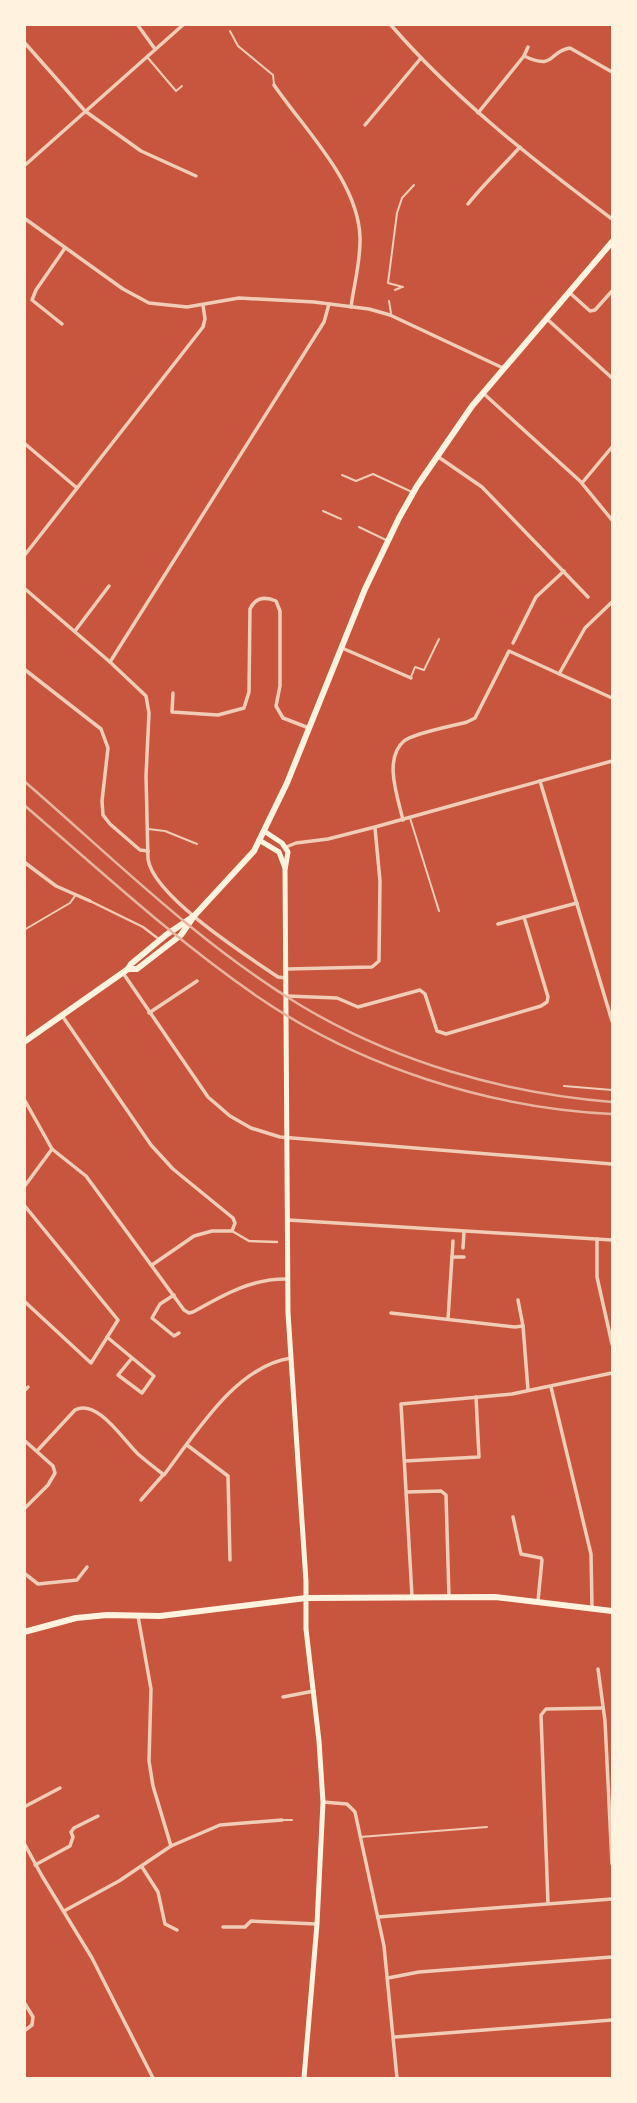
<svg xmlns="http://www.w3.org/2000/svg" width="637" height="2103" font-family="Signika,sans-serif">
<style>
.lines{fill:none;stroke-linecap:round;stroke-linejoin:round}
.service{stroke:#f1ccb7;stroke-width:2}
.pedestrian{stroke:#f1ccb7;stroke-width:2.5}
.minor{stroke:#f1ccb7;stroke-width:3.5}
.secondary{stroke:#fff3e0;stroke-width:5}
.primary{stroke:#fff3e0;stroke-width:6}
.trunk{stroke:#fff3e0;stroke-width:6}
.rail{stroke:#e9b49f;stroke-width:2.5}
</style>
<rect width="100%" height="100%" fill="#c8553d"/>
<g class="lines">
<g class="service">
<polyline points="230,31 238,46 273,75 274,84"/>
<polyline points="148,58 176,91 182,86"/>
<polyline points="403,287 388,283 397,213 402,198 414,185"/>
<polyline points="395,290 402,287"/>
<polyline points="389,301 391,313"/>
<polyline points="342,475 356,481 373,474 412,492"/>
<polyline points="323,511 341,519"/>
<polyline points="359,527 386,540"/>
<polyline points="411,677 415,667 424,670 439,639"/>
<polyline points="410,818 439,911"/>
<polyline points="148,829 165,831 197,844"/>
<polyline points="24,930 70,903 75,896"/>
<polyline points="564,1086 612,1090"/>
<polyline points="283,1820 292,1820"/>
<polyline points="360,1837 487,1827"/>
</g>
<g class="pedestrian">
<polyline points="90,901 143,927 160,940"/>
<polyline points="232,1231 249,1241 277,1242"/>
</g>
<g class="minor">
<polyline points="137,24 155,49"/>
<path d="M390 24C455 99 533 160 612 219"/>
<polyline points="24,42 85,111 141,151 196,176"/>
<path d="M524 56C556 71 548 51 570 48L612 72"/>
<path d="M274 85C304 129 358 181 360 237 361 260 354 284 351 307"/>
<polyline points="478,113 524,56 528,47"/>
<polyline points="365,125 421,58"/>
<polyline points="24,166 184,24"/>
<path d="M468 204C484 184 502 167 520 147"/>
<polyline points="24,218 123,289 149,303 187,307 239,298 314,302 369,309 390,315 503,368"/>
<polyline points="570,293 590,311 595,310 612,291"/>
<polyline points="547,319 612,378"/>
<polyline points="62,324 32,300 36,290 65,248"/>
<polyline points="483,393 580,481 612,520"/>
<polyline points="24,443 77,488"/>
<polyline points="437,456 482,487 588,597"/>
<polyline points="582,483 612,447"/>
<polyline points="24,556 203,327 205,319 203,305"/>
<path d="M24 588 110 662 146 696 149 713 146 776 148 859C153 896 247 956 278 977L285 978"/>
<polyline points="75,631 109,586"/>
<polyline points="513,643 536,597 564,571"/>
<polyline points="342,648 411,678"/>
<polyline points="110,662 324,322 329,304"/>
<polyline points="24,669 101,729 108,748 102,801 103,815 110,824 140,850 148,851"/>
<polyline points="559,674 585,628 612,602"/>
<path d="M173 693 172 712 218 715 244 708 249 692 250 609C255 598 264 596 276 601L280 611V686L276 706 283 718 309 728"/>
<polyline points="540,781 612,1021"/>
<path d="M403 820C398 798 383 759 404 741 414 733 453 726 467 722L475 718 509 651 612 698"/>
<polyline points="286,847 296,843 328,839 375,827 612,761"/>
<polyline points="24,862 56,886 90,901"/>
<polyline points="498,924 577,903"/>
<polyline points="287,969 372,967 379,961 380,881 375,828"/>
<polyline points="123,973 208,1097 230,1116 251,1128 280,1137 612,1164"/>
<polyline points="287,996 337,998 358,1007 420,990 425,994 437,1031 446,1034 541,1006 547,1002 548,997 524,917"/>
<polyline points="149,1013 197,981"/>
<polyline points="63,1017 151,1145 173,1169 233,1218 235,1223 232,1231 212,1231 194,1236 152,1265"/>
<path d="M24 1099 52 1149 86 1176 184 1310 189 1313 193 1312C223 1295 252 1278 288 1279"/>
<polyline points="24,1187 52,1149"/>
<polyline points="24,1205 118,1320 91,1363 24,1301"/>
<polyline points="288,1220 612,1240"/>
<polyline points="597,1239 597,1277 612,1344"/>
<polyline points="463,1248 464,1232"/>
<polyline points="452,1257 464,1257"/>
<polyline points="174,1295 160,1304 152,1318 174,1336 179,1333"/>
<polyline points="391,1313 515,1327 523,1326 518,1300"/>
<polyline points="448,1319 453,1241"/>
<polyline points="523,1326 528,1390"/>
<polyline points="107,1337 154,1376 142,1393 118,1375 132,1358"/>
<polyline points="551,1387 591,1554 592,1607"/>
<polyline points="24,1391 28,1387"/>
<polyline points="24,1440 53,1466 55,1473 48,1485 24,1509"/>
<polyline points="187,1445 228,1476 230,1560"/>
<path d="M37 1451 75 1410C97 1398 124 1441 138 1454 146 1461 155 1468 164 1475 196 1433 236 1366 291 1358"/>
<polyline points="405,1461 479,1457 476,1397"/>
<polyline points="407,1492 441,1491 446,1495 449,1597"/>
<polyline points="141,1500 163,1475"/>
<polyline points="513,1517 521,1554 541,1558 542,1560 538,1601"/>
<polyline points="24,1573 38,1584 77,1580 87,1567"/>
<polyline points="412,1596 401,1404 512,1394 612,1373"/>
<polyline points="138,1616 151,1689 149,1761 153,1786 171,1846"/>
<polyline points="598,1669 605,1721 612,1864"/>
<polyline points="283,1697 314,1691"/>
<polyline points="323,1802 347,1804 355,1812 384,1946 397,2078"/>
<polyline points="24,1807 60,1788"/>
<polyline points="24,1843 42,1876 92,1958 153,2078"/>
<polyline points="35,1865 70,1846 73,1837 71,1832 74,1828 98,1816"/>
<polyline points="142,1867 158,1892 165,1924 177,1930"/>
<polyline points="548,1903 541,1715 546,1709 603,1708"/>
<polyline points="64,1911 119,1881 171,1846 220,1825 282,1820"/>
<polyline points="378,1917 612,1899"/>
<polyline points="223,1927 245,1927 251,1921 317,1924"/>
<polyline points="388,1978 419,1972 612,1957"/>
<polyline points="24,2002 33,2017 32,2025 24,2031"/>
<polyline points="395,2037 612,2020"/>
</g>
<g class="secondary">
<polyline points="264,831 282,843 288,852 285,870 288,1313 306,1581 306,1629 319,1741 323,1802 317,1924 304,2078"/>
<polyline points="259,840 279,852 285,868"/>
</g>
<polyline class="primary" points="24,1632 76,1618 107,1615 160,1616 306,1598 495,1597 612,1611"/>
<g class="trunk">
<polyline points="128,969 137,969 181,935 194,916 254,851 287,783 365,589 399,518 417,486 472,406 612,242"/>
<polyline points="24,1042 128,969 131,964 166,935 194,916"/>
</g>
<g class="rail">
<path d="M24 781C113 858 199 944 300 1005 395 1062 503 1093 612 1102"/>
<path d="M24 805C101 871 175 940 258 997 360 1067 489 1108 612 1114"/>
</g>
</g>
<rect width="637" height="2103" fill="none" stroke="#fff3e0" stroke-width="52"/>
</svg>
